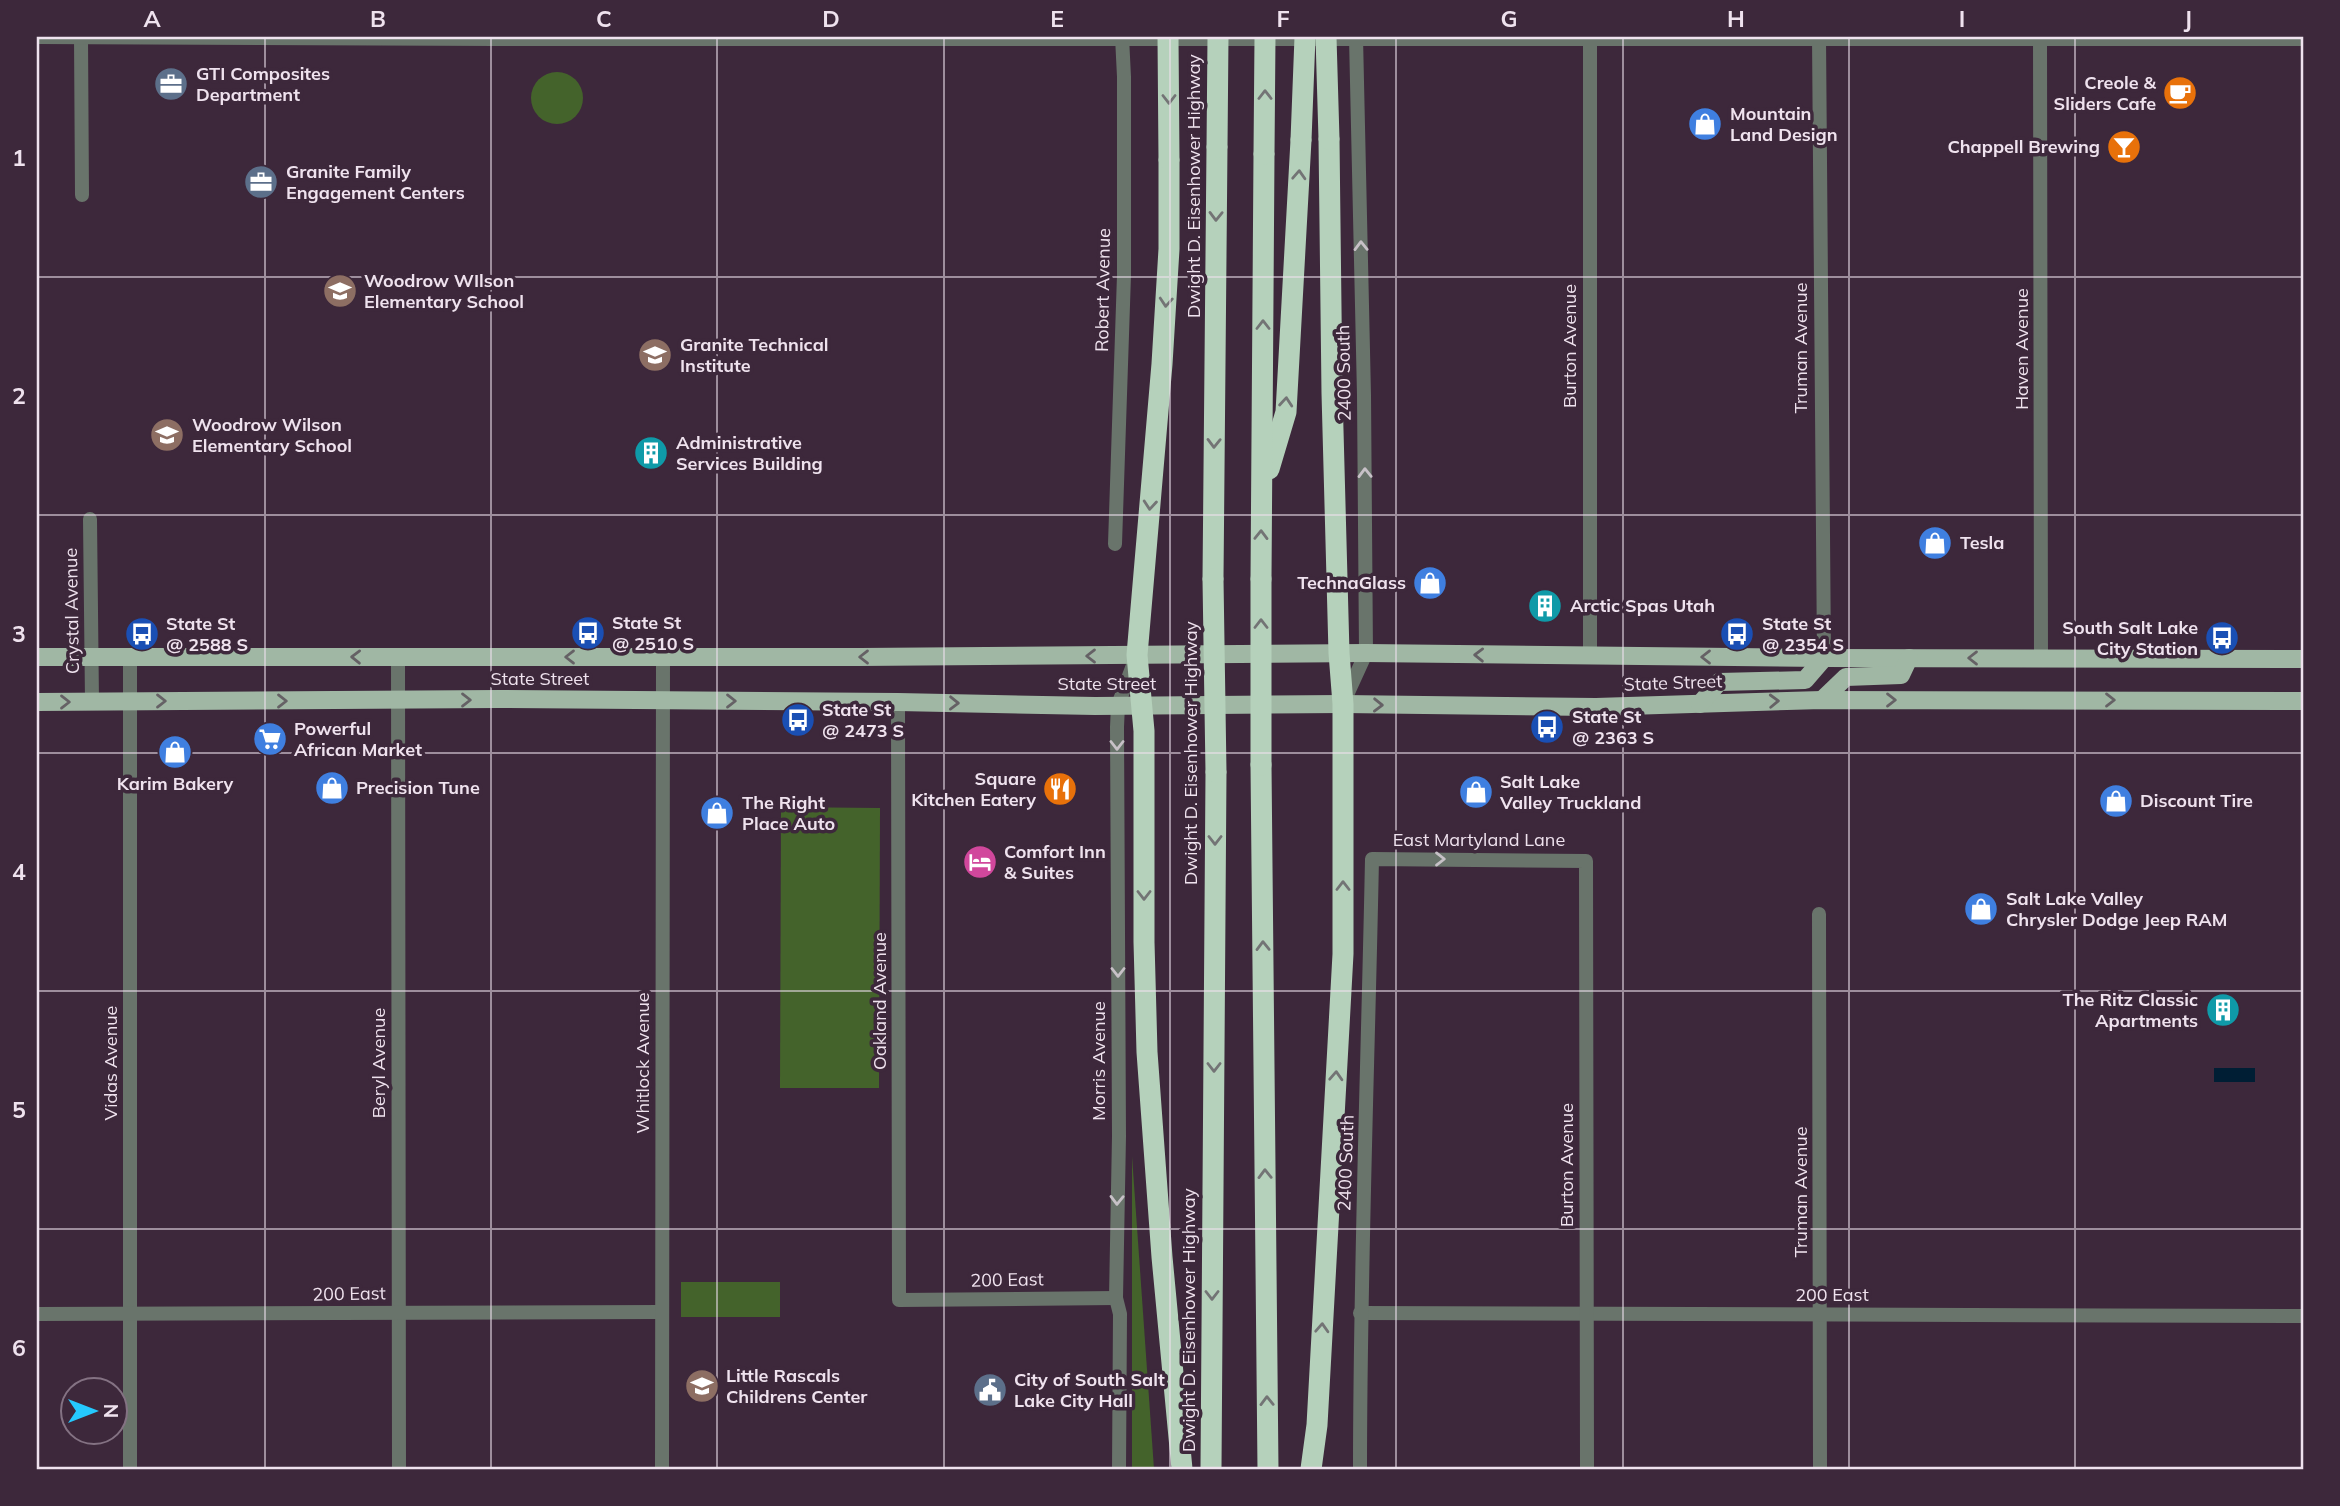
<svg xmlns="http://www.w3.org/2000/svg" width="2340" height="1506" font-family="Mulish,sans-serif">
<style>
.green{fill:#44632b}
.water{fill:#001e34}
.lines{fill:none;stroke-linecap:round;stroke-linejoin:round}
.minor{stroke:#69746b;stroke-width:14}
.tertiary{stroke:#69746b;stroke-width:14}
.primary{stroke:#a0b7a4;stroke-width:18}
.motorway{stroke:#b5d1bb;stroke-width:21}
.motorway-bridge{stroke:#b5d1bb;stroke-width:21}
.oneway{stroke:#737475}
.oneway2{stroke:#c7c1c7}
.oneway3{stroke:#656165}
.grid{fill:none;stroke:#efe2ee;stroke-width:2;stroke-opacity:0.55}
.labels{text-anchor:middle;stroke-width:7;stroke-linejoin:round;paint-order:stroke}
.poi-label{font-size:18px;font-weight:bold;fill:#efe2ee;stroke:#3d283b;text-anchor:start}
.street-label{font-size:18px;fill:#efe2ee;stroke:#3d283b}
.neatline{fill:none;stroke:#efe2ee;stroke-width:2.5}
.grid-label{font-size:23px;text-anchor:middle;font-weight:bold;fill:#efe2ee}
</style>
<rect width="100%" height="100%" fill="#3d283b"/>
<g class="green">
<circle cx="557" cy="98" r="26"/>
<polygon points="781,807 880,808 879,1088 780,1088"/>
<polygon points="1132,1156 1154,1469 1132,1469"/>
<rect x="681" y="1282" width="99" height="35"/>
</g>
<rect class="water" x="2214" y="1068" width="41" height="14"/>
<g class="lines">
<g class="minor">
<polyline points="81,37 82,195"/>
<polyline points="1590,37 1590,656"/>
<polyline points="1819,37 1824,658"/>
<polyline points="2040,39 2041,658"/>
<polyline points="90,519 92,702"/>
<polyline points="1115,544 1124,275 1124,77 1122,37"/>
<polyline points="130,656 130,1469"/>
<polyline points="398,657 399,1469"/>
<polyline points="1345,699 1366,653 1364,395 1356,37"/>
<polyline points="898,702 899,1300 1116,1298"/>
<polyline points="1819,914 1820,1469"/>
<polyline points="1360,1313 2303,1316"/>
<polyline points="37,1314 662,1312"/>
<polyline points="662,1469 663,657"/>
<path d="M1360 1469C1360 1266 1368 1062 1372 859L1586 861 1587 1469"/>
</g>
<g class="tertiary">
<polyline points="37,37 495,39 2303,39"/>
<polyline points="1119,1469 1120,1314 1116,1298 1119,1136 1117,727 1118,705 1135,660"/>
</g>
<g class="primary">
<polyline points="37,657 860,657 1366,653 1824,658 2303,659"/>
<polyline points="1822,700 1846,677 1901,675 1909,658"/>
<polyline points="37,702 498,699 898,702 1095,706 1343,704 1596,707 1822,700 2303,701"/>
<polyline points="1700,704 1719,682 1805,680 1824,658"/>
</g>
<g class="motorway">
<polyline points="1169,160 1169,249 1162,364 1137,655 1144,731 1144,942 1147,1052 1162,1257 1182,1469"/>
<polyline points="1269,469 1286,412 1301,140"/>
<polyline points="1213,579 1217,147"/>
<polyline points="1261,579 1264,154"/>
<polyline points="1261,765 1268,1469"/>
<polyline points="1211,1469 1216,772"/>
<polyline points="1311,1469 1317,1425 1343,954 1343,704 1339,653 1332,393 1329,139"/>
</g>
<g class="motorway-bridge">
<polyline points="1168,37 1169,160"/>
<polyline points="1326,37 1329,139"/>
<polyline points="1301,140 1305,37"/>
<polyline points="1217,147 1218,37"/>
<polyline points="1264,154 1265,37"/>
<polyline points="1213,579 1216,772"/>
<polyline points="1261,579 1261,765"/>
</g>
</g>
<defs><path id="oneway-chevron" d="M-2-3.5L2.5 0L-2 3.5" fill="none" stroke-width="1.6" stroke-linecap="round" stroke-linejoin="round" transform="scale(1.75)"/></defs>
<g class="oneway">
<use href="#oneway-chevron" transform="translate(1265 95) rotate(-90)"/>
<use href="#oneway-chevron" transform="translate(1169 99) rotate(90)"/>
<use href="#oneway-chevron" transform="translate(1299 175) rotate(-87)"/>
<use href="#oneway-chevron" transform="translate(1216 216) rotate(91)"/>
<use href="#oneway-chevron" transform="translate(1166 302) rotate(94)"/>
<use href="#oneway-chevron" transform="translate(1263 325) rotate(-90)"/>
<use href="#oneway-chevron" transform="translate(1286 402) rotate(-85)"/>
<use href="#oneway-chevron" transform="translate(1214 443) rotate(91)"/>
<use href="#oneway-chevron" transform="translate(1150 505) rotate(95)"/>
<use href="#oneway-chevron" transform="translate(1261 535) rotate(-89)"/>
<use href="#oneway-chevron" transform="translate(1261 624) rotate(-90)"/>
<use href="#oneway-chevron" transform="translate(1215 840) rotate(90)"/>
<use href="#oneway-chevron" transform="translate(1343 886) rotate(-90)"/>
<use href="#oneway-chevron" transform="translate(1144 895) rotate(90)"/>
<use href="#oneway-chevron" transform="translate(1263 946) rotate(-91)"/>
<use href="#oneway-chevron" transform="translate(1214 1067) rotate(90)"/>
<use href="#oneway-chevron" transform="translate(1336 1076) rotate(-87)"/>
<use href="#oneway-chevron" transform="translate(1265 1174) rotate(-91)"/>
<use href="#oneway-chevron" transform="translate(1212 1295) rotate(90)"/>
<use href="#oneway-chevron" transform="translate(1322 1328) rotate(-87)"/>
<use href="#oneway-chevron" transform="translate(1267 1401) rotate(-91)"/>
</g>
<g class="oneway2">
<use href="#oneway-chevron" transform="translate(1361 246) rotate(-91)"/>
<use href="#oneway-chevron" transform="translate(1365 473) rotate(-91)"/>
<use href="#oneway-chevron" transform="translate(1117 745) rotate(90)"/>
<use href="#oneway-chevron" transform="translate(1440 859)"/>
<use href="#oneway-chevron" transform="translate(1118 972) rotate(90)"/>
<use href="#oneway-chevron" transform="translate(1117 1200) rotate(91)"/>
</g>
<g class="oneway3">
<use href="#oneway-chevron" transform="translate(1479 655) rotate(-179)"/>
<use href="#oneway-chevron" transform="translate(1091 656) rotate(180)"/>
<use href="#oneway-chevron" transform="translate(356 657) rotate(-179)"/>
<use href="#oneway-chevron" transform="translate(570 657) rotate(180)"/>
<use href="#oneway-chevron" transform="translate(864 657) rotate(180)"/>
<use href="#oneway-chevron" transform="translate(1706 657) rotate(-180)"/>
<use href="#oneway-chevron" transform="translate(1973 658) rotate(180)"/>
<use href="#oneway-chevron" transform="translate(466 700)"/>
<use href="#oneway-chevron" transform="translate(1891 700)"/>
<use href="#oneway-chevron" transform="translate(2110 700)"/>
<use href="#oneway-chevron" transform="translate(161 701)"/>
<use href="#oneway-chevron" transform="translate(282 701)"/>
<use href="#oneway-chevron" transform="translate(731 701)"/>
<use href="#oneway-chevron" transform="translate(1774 701) rotate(-2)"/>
<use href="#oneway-chevron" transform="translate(65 702)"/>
<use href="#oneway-chevron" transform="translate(954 703) rotate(1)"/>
<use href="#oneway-chevron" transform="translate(1378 705) rotate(1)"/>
</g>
<path class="grid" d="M265 37V1469M491 37V1469M717 37V1469M944 37V1469M1170 37V1469M1396 37V1469M1623 37V1469M1849 37V1469M2075 37V1469M37 277H2303M37 515H2303M37 753H2303M37 991H2303M37 1229H2303"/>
<defs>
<g id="office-disc" transform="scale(1.75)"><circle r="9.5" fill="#5c6f8a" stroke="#3d283b"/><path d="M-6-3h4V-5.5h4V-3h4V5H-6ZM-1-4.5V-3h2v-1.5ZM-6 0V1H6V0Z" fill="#fff"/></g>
<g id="cafe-disc" transform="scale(1.75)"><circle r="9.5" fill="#e8710a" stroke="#3d283b"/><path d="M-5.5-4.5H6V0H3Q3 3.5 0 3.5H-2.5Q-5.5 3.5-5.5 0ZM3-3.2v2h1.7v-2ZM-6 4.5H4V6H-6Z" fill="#fff"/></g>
<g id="shop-disc" transform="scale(1.75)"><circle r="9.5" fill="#3f7fe0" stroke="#3d283b"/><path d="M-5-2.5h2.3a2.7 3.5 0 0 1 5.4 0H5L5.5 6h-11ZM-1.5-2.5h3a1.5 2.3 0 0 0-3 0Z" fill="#fff"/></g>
<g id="bar-disc" transform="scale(1.75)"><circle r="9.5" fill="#e8710a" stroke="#3d283b"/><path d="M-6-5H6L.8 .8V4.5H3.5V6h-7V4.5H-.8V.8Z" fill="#fff"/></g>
<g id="school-disc" transform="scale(1.75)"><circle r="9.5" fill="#8d6e63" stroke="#3d283b"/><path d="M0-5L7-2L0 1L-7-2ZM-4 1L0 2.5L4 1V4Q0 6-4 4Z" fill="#fff"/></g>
<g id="building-disc" transform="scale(1.75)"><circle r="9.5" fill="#0f9aa8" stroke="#3d283b"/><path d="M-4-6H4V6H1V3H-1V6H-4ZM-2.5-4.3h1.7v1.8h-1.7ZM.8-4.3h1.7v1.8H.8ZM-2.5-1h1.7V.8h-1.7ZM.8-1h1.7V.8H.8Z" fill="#fff"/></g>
<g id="bus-disc" transform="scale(1.75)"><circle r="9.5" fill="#1a4fb4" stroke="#3d283b"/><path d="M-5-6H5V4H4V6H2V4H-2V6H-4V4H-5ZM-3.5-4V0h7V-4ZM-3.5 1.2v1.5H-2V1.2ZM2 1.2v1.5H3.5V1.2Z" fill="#fff"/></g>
<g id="supermarket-disc" transform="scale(1.75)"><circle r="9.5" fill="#3f7fe0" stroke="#3d283b"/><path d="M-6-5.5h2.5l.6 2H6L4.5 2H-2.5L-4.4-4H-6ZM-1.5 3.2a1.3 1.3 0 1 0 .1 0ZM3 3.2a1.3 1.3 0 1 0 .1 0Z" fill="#fff"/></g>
<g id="restaurant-disc" transform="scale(1.75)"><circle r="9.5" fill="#e8710a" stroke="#3d283b"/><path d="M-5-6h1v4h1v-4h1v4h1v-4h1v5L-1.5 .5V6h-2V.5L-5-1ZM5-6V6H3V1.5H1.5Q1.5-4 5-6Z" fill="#fff"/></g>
<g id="hotel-disc" transform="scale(1.75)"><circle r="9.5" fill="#d1479c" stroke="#3d283b"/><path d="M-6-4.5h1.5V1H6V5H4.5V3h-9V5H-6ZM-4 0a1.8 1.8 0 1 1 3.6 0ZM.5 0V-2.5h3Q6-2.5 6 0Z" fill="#fff"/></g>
<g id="civic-disc" transform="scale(1.75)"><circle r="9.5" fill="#5c6f8a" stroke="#3d283b"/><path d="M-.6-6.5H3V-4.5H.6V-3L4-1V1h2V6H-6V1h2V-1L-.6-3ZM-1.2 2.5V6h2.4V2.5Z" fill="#fff"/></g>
</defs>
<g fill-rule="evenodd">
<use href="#office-disc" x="171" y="84"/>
<use href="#cafe-disc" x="2180" y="93"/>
<use href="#shop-disc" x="1705" y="124"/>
<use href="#bar-disc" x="2124" y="147"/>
<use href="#office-disc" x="261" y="182"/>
<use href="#school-disc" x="340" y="291"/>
<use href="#school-disc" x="655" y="355"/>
<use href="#school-disc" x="167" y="435"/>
<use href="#building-disc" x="651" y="453"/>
<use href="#shop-disc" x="1935" y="543"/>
<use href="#shop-disc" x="1430" y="583"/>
<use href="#building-disc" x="1545" y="606"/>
<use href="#bus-disc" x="588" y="633"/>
<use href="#bus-disc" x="142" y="634"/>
<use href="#bus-disc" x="1737" y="634"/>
<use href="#bus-disc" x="2222" y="638"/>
<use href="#bus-disc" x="798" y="720"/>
<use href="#bus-disc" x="1547" y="727"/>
<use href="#supermarket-disc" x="270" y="739"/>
<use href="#shop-disc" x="175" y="752"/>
<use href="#shop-disc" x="332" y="788"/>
<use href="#restaurant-disc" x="1060" y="789"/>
<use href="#shop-disc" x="1476" y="792"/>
<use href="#shop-disc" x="2116" y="801"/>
<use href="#shop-disc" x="717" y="813"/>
<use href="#hotel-disc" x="980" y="862"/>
<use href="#shop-disc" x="1981" y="909"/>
<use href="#building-disc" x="2223" y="1010"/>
<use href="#school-disc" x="702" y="1386"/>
<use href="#civic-disc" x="990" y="1390"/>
</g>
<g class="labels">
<g class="poi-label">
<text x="196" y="80">GTI Composites<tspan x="196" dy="21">Department</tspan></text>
<text x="2156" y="89" text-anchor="end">Creole &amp;<tspan x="2156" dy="21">Sliders Cafe</tspan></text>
<text x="1730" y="120">Mountain<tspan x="1730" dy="21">Land Design</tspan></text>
<text x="2100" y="153" text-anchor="end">Chappell Brewing</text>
<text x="286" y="178">Granite Family<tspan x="286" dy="21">Engagement Centers</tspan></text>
<text x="364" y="287">Woodrow WIlson<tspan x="364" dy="21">Elementary School</tspan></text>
<text x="680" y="351">Granite Technical<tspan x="680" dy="21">Institute</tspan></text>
<text x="192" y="431">Woodrow Wilson<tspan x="192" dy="21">Elementary School</tspan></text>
<text x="676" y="449">Administrative<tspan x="676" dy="21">Services Building</tspan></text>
<text x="1960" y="549">Tesla</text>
<text x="1406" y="589" text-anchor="end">TechnaGlass</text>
<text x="1570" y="612">Arctic Spas Utah</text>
<text x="612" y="629">State St<tspan x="612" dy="21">@ 2510 S</tspan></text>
<text x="166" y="630">State St<tspan x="166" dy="21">@ 2588 S</tspan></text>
<text x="1762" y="630">State St<tspan x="1762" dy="21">@ 2354 S</tspan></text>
<text x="2198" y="634" text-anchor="end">South Salt Lake<tspan x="2198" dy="21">City Station</tspan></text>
<text x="822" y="716">State St<tspan x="822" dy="21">@ 2473 S</tspan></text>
<text x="1572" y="723">State St<tspan x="1572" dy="21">@ 2363 S</tspan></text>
<text x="294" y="735">Powerful<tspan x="294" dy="21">African Market</tspan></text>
<text x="1036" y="785" text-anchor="end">Square<tspan x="1036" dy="21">Kitchen Eatery</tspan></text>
<text x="1500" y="788">Salt Lake<tspan x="1500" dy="21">Valley Truckland</tspan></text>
<text x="175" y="790" text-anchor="middle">Karim Bakery</text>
<text x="356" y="794">Precision Tune</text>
<text x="2140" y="807">Discount Tire</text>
<text x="742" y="809">The Right<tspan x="742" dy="21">Place Auto</tspan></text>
<text x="1004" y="858">Comfort Inn<tspan x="1004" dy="21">&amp; Suites</tspan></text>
<text x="2006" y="905">Salt Lake Valley<tspan x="2006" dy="21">Chrysler Dodge Jeep RAM</tspan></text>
<text x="2198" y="1006" text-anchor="end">The Ritz Classic<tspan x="2198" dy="21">Apartments</tspan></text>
<text x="726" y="1382">Little Rascals<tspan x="726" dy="21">Childrens Center</tspan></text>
<text x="1014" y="1386">City of South Salt<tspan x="1014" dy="21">Lake City Hall</tspan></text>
</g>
<g class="street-label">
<text transform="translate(1194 186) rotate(-90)" y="6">Dwight D. Eisenhower Highway</text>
<text transform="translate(1103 290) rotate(-89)" y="6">Robert Avenue</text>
<text transform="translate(1570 346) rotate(-90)" y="6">Burton Avenue</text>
<text transform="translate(1801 348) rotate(-90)" y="6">Truman Avenue</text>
<text transform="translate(2022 349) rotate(-90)" y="6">Haven Avenue</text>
<text transform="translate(1344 373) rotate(-91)" y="6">2400 South</text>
<text transform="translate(72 611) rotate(-91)" y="6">Crystal Avenue</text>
<text x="540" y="685">State Street</text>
<text transform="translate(1673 683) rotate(-2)" y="6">State Street</text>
<text x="1107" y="690">State Street</text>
<text transform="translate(1191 753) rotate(-90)" y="6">Dwight D. Eisenhower Highway</text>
<text x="1479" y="846">East Martyland Lane</text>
<text transform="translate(880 1001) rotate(-90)" y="6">Oakland Avenue</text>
<text transform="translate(1099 1061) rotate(-90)" y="6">Morris Avenue</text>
<text transform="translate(111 1063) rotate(-90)" y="6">Vidas Avenue</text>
<text transform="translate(379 1063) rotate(-90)" y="6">Beryl Avenue</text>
<text transform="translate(643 1063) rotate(-90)" y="6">Whitlock Avenue</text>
<text transform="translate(1346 1163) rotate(-88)" y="6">2400 South</text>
<text transform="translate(1567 1165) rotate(-90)" y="6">Burton Avenue</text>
<text transform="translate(1801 1192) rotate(-90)" y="6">Truman Avenue</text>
<text transform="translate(1007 1280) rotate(-1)" y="6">200 East</text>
<text transform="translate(349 1294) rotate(-1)" y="6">200 East</text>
<text x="1832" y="1301">200 East</text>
<text transform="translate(1189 1320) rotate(-90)" y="6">Dwight D. Eisenhower Highway</text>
</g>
</g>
<rect width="2340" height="1506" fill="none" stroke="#3d283b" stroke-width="77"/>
<g transform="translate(94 1411) rotate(90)"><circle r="33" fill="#3d283b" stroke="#847283" stroke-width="2"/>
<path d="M0-5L12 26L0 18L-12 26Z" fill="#25c9fe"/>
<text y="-10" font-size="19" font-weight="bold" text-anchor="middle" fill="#efe2ee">N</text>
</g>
<rect x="38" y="38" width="2264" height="1430" class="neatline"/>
<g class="grid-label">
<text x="152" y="27">A</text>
<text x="378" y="27">B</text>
<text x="604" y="27">C</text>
<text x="831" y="27">D</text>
<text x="1057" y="27">E</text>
<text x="1283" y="27">F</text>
<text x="1509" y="27">G</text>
<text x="1736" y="27">H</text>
<text x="1962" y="27">I</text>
<text x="2188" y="27">J</text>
<text x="19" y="166">1</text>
<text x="19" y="404">2</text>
<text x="19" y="642">3</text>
<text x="19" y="880">4</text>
<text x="19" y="1118">5</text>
<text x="19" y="1356">6</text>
</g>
</svg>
